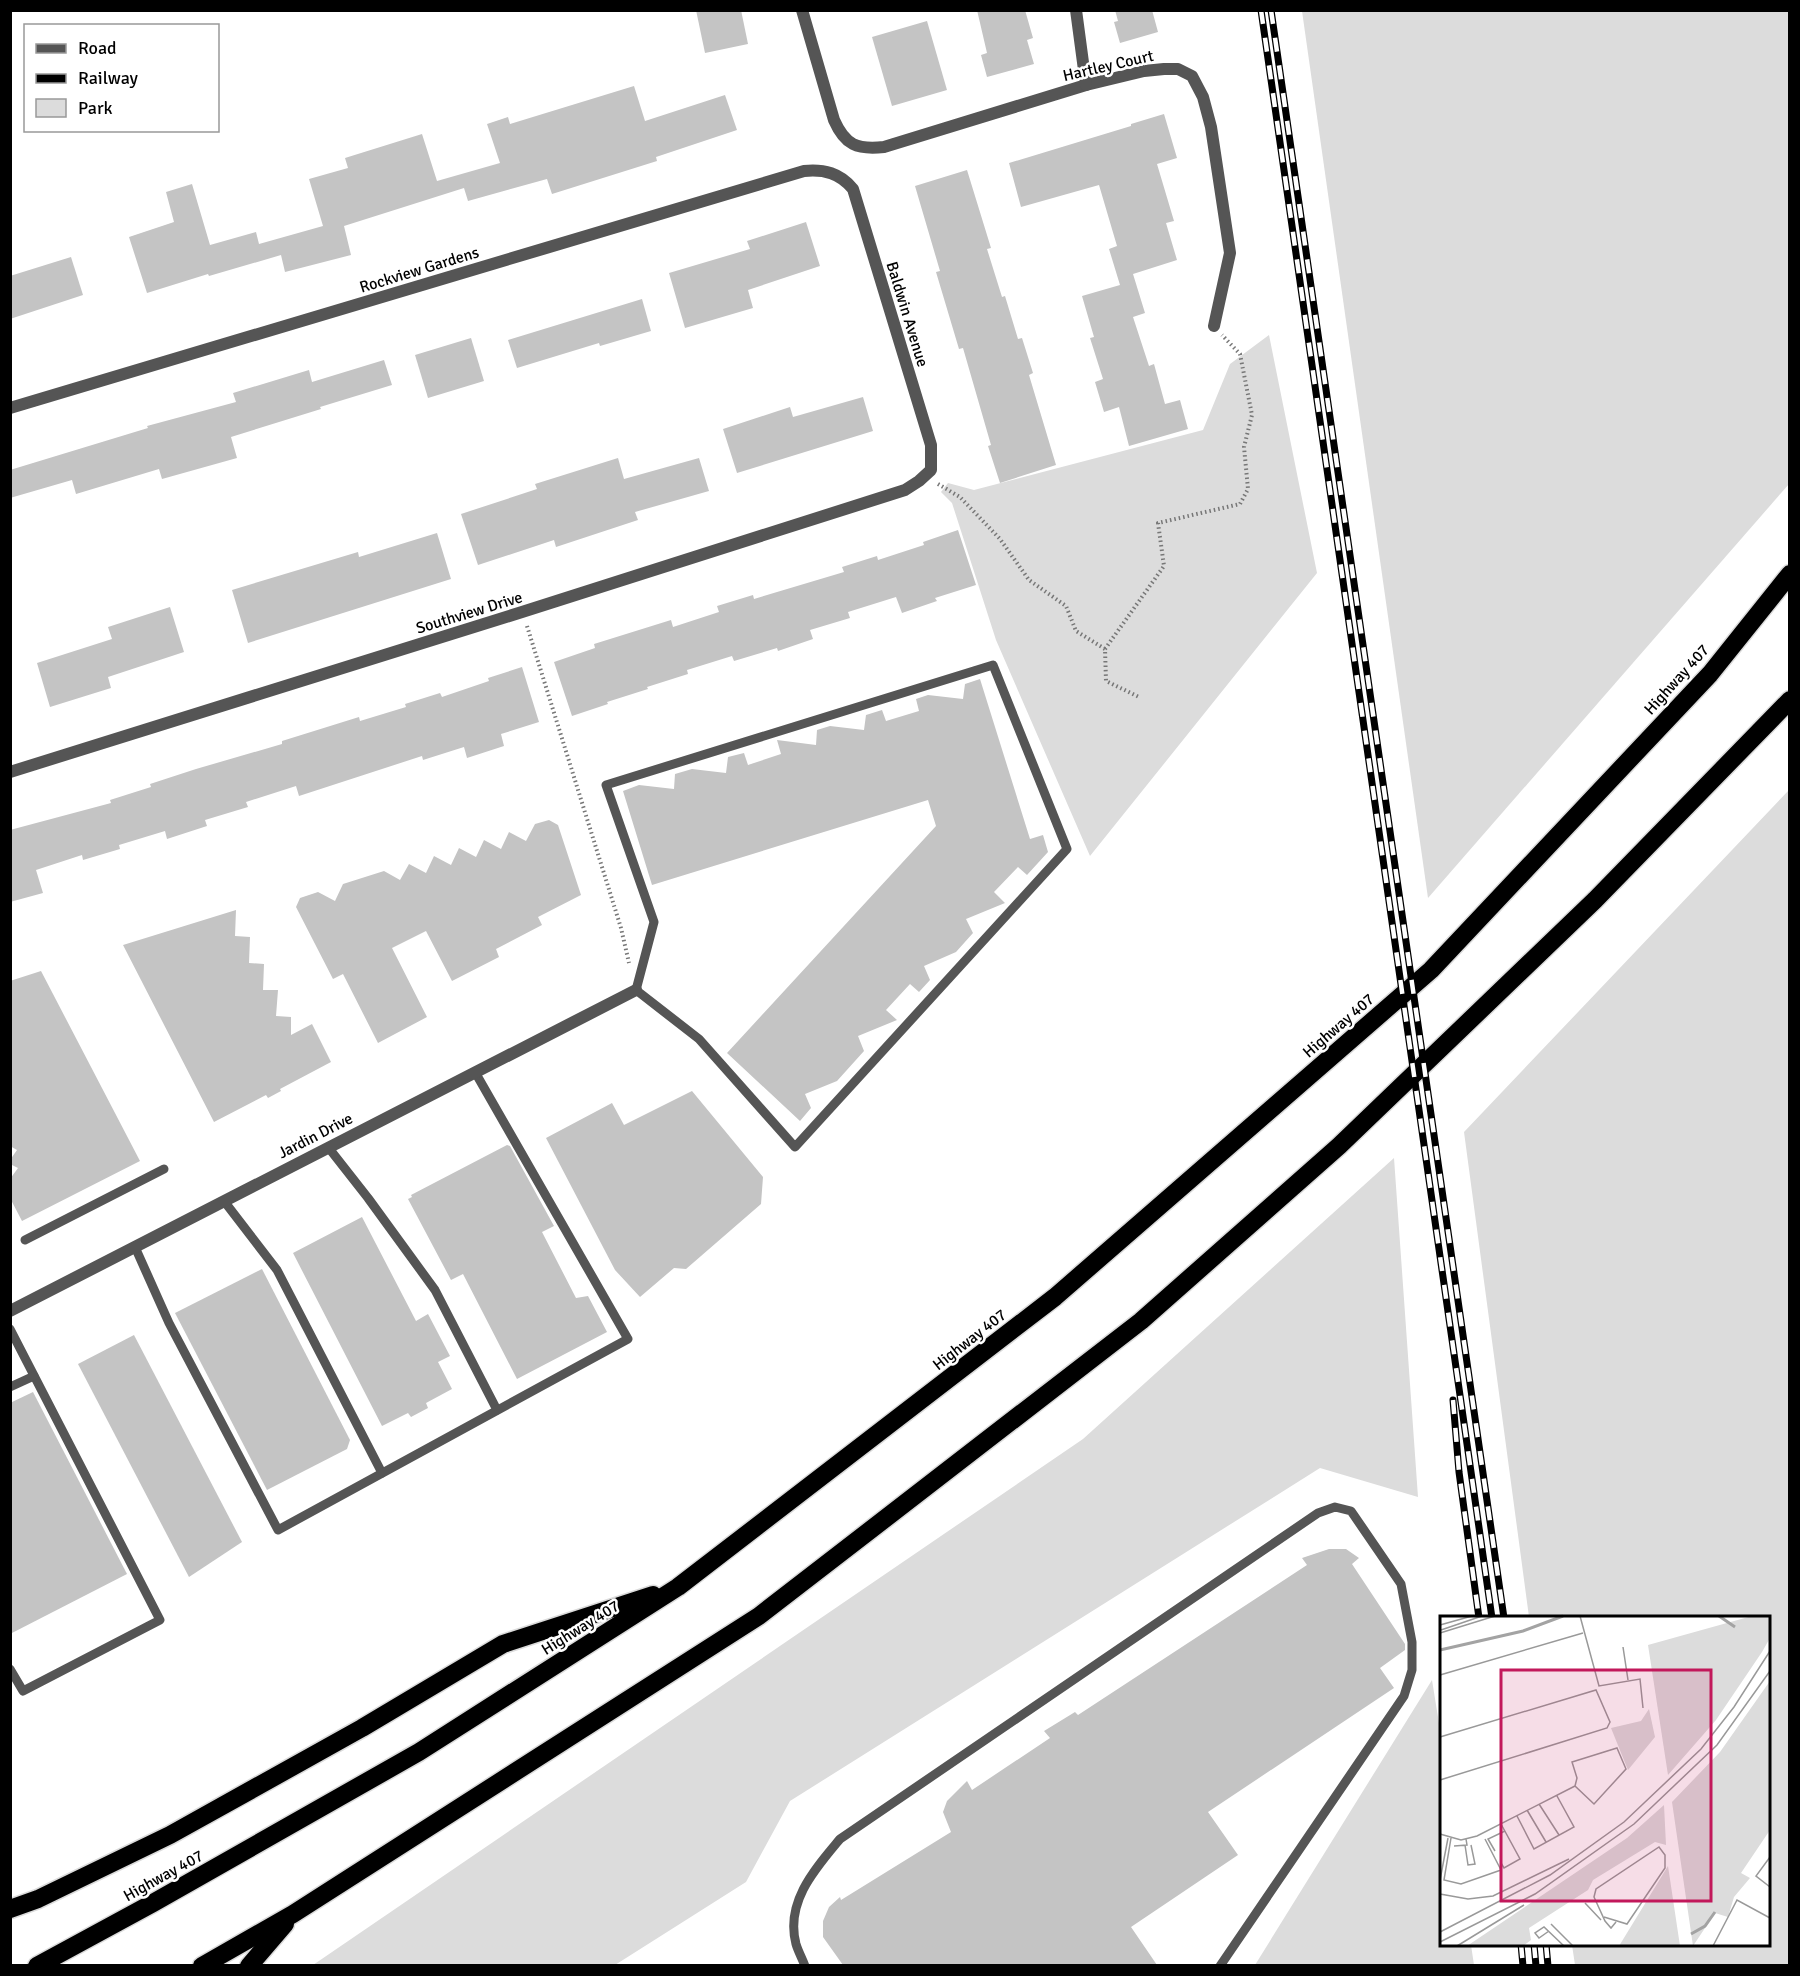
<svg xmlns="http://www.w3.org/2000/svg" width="1800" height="1976" font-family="Signika,sans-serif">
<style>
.green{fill:#dcdcdc}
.building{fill:#c4c4c4}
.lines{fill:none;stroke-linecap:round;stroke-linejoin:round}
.motorway-casing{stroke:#dbdbdb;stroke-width:21}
.path{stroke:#777;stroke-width:4;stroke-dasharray:1.5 3;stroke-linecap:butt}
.service{stroke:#555;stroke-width:9}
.minor{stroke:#555;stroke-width:12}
.motorway{stroke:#000;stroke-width:18}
.rail-casing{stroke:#000;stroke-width:7}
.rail{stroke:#fff;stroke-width:4.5;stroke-dasharray:14;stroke-linecap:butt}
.labels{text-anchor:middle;stroke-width:5;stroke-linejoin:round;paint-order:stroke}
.street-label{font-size:16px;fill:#000;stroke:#fff}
.inset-river{fill:none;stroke:#a3a3a3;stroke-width:3}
.inset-road{fill:none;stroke:#999;stroke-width:1.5}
.view{fill:#c2185b;fill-opacity:0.15;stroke:#c2185b;stroke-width:3}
.inset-edge{fill:none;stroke:#000;stroke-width:3}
</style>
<rect width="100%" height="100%" fill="#fff"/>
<g class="green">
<polygon points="1302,11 1789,11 1789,484 1428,898"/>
<polygon points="1269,335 1317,573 1090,856 996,640 952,503 941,492 948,483 974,490 1203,430 1230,364"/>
<polygon points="1789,790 1789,1965 1575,1965 1572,1945 1768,1944 1768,1618 1529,1617 1464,1132"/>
<polygon points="1394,1158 1418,1497 1320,1468 790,1801 746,1882 615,1965 313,1965 1083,1439"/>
<polygon points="1432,1680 1442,1742 1442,1944 1471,1945 1474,1965 1255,1965"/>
</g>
<g class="building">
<polygon points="696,10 741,10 748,44 705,53"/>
<polygon points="977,10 1025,10 1033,38 1027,40 1034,64 987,77 981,55 987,53"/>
<polygon points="1115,10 1152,10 1158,32 1120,43 1114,22 1118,21"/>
<polygon points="927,21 947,90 892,106 872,37"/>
<polygon points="634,86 645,121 725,95 737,130 656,157 657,161 552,194 547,179 468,201 464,188 344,226 351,255 285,272 281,255 209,276 208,274 147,293 129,237 174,222 166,192 192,184 210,245 256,232 259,244 323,226 309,179 348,168 345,158 422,134 437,181 500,163 487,124 508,117 510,124"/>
<polygon points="1164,114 1177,158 1157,164 1174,221 1166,223 1177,260 1133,274 1145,313 1133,317 1149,366 1154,364 1165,404 1180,400 1188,429 1129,446 1119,407 1104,412 1095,382 1103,379 1090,338 1094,337 1082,296 1120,285 1109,249 1117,246 1099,185 1021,207 1009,163 1131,126 1131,124"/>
<polygon points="967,170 991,248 987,249 1002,297 1005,296 1018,339 1022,338 1033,373 1029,375 1056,465 1000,483 988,446 991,445 963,348 959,349 936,272 940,271 915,186"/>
<polygon points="806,222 820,266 748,290 753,308 685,328 669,273 750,249 747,241"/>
<polygon points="71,257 83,295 10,319 10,276"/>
<polygon points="642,299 651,331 600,346 599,343 517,368 508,340"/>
<polygon points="471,338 484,381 428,398 415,355"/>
<polygon points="384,360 392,385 320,407 321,409 231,437 237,458 162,479 159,469 76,494 72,480 10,498 10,470 148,428 147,426 236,402 233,393 309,370 312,382"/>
<polygon points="863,397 873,431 737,473 723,429 790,407 793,417"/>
<polygon points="618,458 624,479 699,458 709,491 635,512 638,520 556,547 554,540 478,565 461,514 537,489 535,484"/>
<polygon points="958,530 976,585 935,598 937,601 902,613 896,597 848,612 850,618 810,630 813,639 778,651 777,648 734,661 732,656 687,670 688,674 647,687 648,689 607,702 608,704 572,716 554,662 595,648 594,644 671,620 673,627 719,612 717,606 753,595 754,599 844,572 842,567 877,556 878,560 924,545 923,542"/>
<polygon points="437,533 451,579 248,643 232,590 358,552 359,557"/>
<polygon points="170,607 184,652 108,677 111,688 50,707 37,663 112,639 108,627"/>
<polygon points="522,667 539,722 501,734 504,746 467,758 464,747 423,760 422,756 299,796 296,786 246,802 248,807 205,820 207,826 167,839 165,831 119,845 120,849 83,860 82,855 36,870 43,893 10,902 10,830 111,803 110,800 151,787 150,784 196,769 282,744 282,741 359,717 360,721 406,707 405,704 440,693 442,697 489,681 488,678"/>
<polygon points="980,679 1030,839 1043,835 1048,852 1027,875 1018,867 994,892 1005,903 966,919 973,933 956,952 924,966 930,980 919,992 910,984 886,1010 897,1020 858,1036 864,1051 837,1081 805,1094 811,1108 800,1121 727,1053 936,826 928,800 652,885 623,791 639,785 674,789 675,774 692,769 726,773 728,757 744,753 748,765 781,754 777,740 816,745 817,730 830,726 864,730 866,715 882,710 886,721 919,711 916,699 928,695 963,699 965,684"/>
<polygon points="549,820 558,825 581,895 538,917 542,925 496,949 499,957 452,981 426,931 392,948 427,1017 378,1043 343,974 333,979 296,907 300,898 318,892 335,901 343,884 384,871 400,880 409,864 426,873 434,856 451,865 459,848 476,857 484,840 501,849 509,832 526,841 535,824"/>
<polygon points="236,910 235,936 250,937 249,963 264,964 263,990 278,990 276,1016 291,1017 291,1035 312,1024 331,1062 280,1089 281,1091 268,1098 266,1095 214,1122 123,945"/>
<polygon points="41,971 140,1161 22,1221 10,1198 10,1179 18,1168 10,1164 10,1160 17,1150 10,1146 10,981"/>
<polygon points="692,1091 763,1177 761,1204 686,1269 674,1268 640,1297 615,1270 546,1138 612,1103 624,1125"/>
<polygon points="507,1145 510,1146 554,1226 542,1232 576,1298 588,1296 607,1332 517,1379 463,1274 451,1280 408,1199 412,1197 411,1195"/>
<polygon points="362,1217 416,1321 428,1314 450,1356 438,1362 452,1389 426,1403 428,1408 411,1417 408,1413 382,1426 293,1253"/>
<polygon points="262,1269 350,1440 347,1449 267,1490 175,1313"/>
<polygon points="134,1335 242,1542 189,1577 78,1364"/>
<polygon points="33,1392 127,1574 10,1634 10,1403"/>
<polygon points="1329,1549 1346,1549 1359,1558 1352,1564 1405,1644 1405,1650 1380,1668 1394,1688 1208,1812 1238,1855 1131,1927 1157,1965 843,1965 823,1937 823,1921 829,1907 840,1897 841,1900 951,1832 943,1812 947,1801 967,1781 972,1790 1050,1738 1044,1731 1075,1712 1078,1715 1307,1565 1302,1558"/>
</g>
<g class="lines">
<g class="motorway-casing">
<g id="motorway">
<polyline points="10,1909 38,1899 170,1835 362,1728 503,1644 653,1595"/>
<polyline points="37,1966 153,1903 419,1752 678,1587 1055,1297 1431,970 1710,674 1790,574"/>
<polyline points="202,1966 293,1914 759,1616 1141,1321 1339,1146 1595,900 1790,700"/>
<polyline points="249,1966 285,1924"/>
</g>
</g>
<g class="path">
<polyline points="938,484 960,497 1000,539 1029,580 1066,606 1076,631 1105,649 1106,681 1139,697"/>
<polyline points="527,626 621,928 629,963"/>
<polyline points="1105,649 1164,566 1158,523 1240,504 1248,489 1244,447 1252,415 1240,354 1222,335"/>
</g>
<g class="service">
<polygon points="993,665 1067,849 795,1147 699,1039 636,990 654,922 606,785"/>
<polyline points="328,1147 368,1198 435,1290 497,1410"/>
<polyline points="224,1201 277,1270 382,1473"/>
<polyline points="25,1240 164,1169"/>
<polyline points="135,1247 169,1323 278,1530 628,1339 475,1072"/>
<polyline points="10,1329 160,1620 23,1691 10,1669"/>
<polyline points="10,1387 34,1376"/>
<path d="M805 1966C802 1958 798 1951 796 1944 785 1902 815 1869 840 1839L1318 1513 1335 1507 1351 1511 1401 1584 1412 1642V1670L1404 1696 1220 1966"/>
</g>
<g class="minor">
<path d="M802 10 834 120C845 145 857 150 884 147L1086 85 1144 71 1164 69H1178L1192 76 1203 97 1211 127 1230 253 1214 326"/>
<polyline points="1076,10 1086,85"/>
<path d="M10 408 804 171C824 169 840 173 853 189L931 445V470L919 481 905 490 522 612 10 772"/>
<polyline points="10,1311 636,990"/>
</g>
<use href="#motorway" class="motorway"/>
<g class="rail-casing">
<g id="rail">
<polyline points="1261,10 1492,1618"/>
<polyline points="1271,10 1504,1618"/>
<polyline points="1453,1400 1459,1472 1479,1618"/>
<polyline points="1521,1944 1523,1966"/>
<polyline points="1534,1944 1536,1966"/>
<polyline points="1546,1944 1548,1966"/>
</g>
</g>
<use href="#rail" class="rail"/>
</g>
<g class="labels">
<g class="street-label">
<text transform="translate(1108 65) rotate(-13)" y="6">Hartley Court</text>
<text transform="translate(419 269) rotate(-17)" y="6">Rockview Gardens</text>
<text transform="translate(908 314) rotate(73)" y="6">Baldwin Avenue</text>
<text transform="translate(469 612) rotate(-17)" y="6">Southview Drive</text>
<text transform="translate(1676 679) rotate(-48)" y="6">Highway 407</text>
<text transform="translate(1338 1025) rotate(-41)" y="6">Highway 407</text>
<text transform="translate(315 1135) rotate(-27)" y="6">Jardin Drive</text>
<text transform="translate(969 1339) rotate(-38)" y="6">Highway 407</text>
<text transform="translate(580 1627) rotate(-32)" y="6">Highway 407</text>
<text transform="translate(163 1875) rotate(-29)" y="6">Highway 407</text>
</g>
</g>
<g transform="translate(1440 1616)">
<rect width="330" height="330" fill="#fff"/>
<path d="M312 0H330V22L322 36 276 104 228 159 208 29ZM330 65V214L301 257 310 262 294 281 288 301 275 297 253 330 232 186 280 136ZM209 93 215 121 188 154 171 112 201 105ZM224 189 226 229 215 226 153 264 148 274 89 312 91 324 83 330H27L187 222ZM228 250 240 330H179Z" fill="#dcdcdc"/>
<path class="inset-river" d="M279 0 295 11M0 34 83 15 123 0M251 318 265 310 275 296"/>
<path class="inset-road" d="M140 0 159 70 200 63 203 92M0 9 32 0M1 14 42 0M0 17 55 0M183 31 188 64M0 59 143 17M0 121 156 74 170 106 167 112 0 164M177 132 186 153 154 188 135 170 137 162 132 146ZM99 188 119 219M87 194 106 226M77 200 94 233 134 211 117 180M0 218 21 224 37 220 135 170M11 222 4 264 21 268 61 254 45 223M25 229 28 249 35 248 31 229M14 230 27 229 26 223M55 235 48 223 65 215M330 241 316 260 330 271M61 247 64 252 80 243 61 208M0 264 8 222M0 278 28 283 53 280 129 243M145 287 161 304M164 301 187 308 225 252V239L219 231 156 273 154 281 165 305 171 312 176 306M111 308 133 330M109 315 99 322 95 317 104 311 124 330M0 316 110 259 184 206 261 133 294 91 330 35M0 326 95 278 194 208 277 129 330 55M17 330 84 289M273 330 297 284 330 302"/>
<path class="view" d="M61 54H271V285H61Z"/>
<rect width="330" height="330" class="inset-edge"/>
</g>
<rect width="1800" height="1976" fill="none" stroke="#000000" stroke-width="24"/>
<rect x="24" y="24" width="195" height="108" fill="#ffffff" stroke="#999999" stroke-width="1.5"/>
<rect x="36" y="44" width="30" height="9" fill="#555555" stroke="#999999" stroke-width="1.5"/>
<text x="78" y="54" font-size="18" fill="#000000">Road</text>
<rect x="36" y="74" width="30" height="9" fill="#000000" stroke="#999999" stroke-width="1.5"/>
<text x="78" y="84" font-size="18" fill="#000000">Railway</text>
<rect x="36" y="99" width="30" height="18" fill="#dcdcdc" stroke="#999999" stroke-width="1.5"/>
<text x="78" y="114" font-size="18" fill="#000000">Park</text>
</svg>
